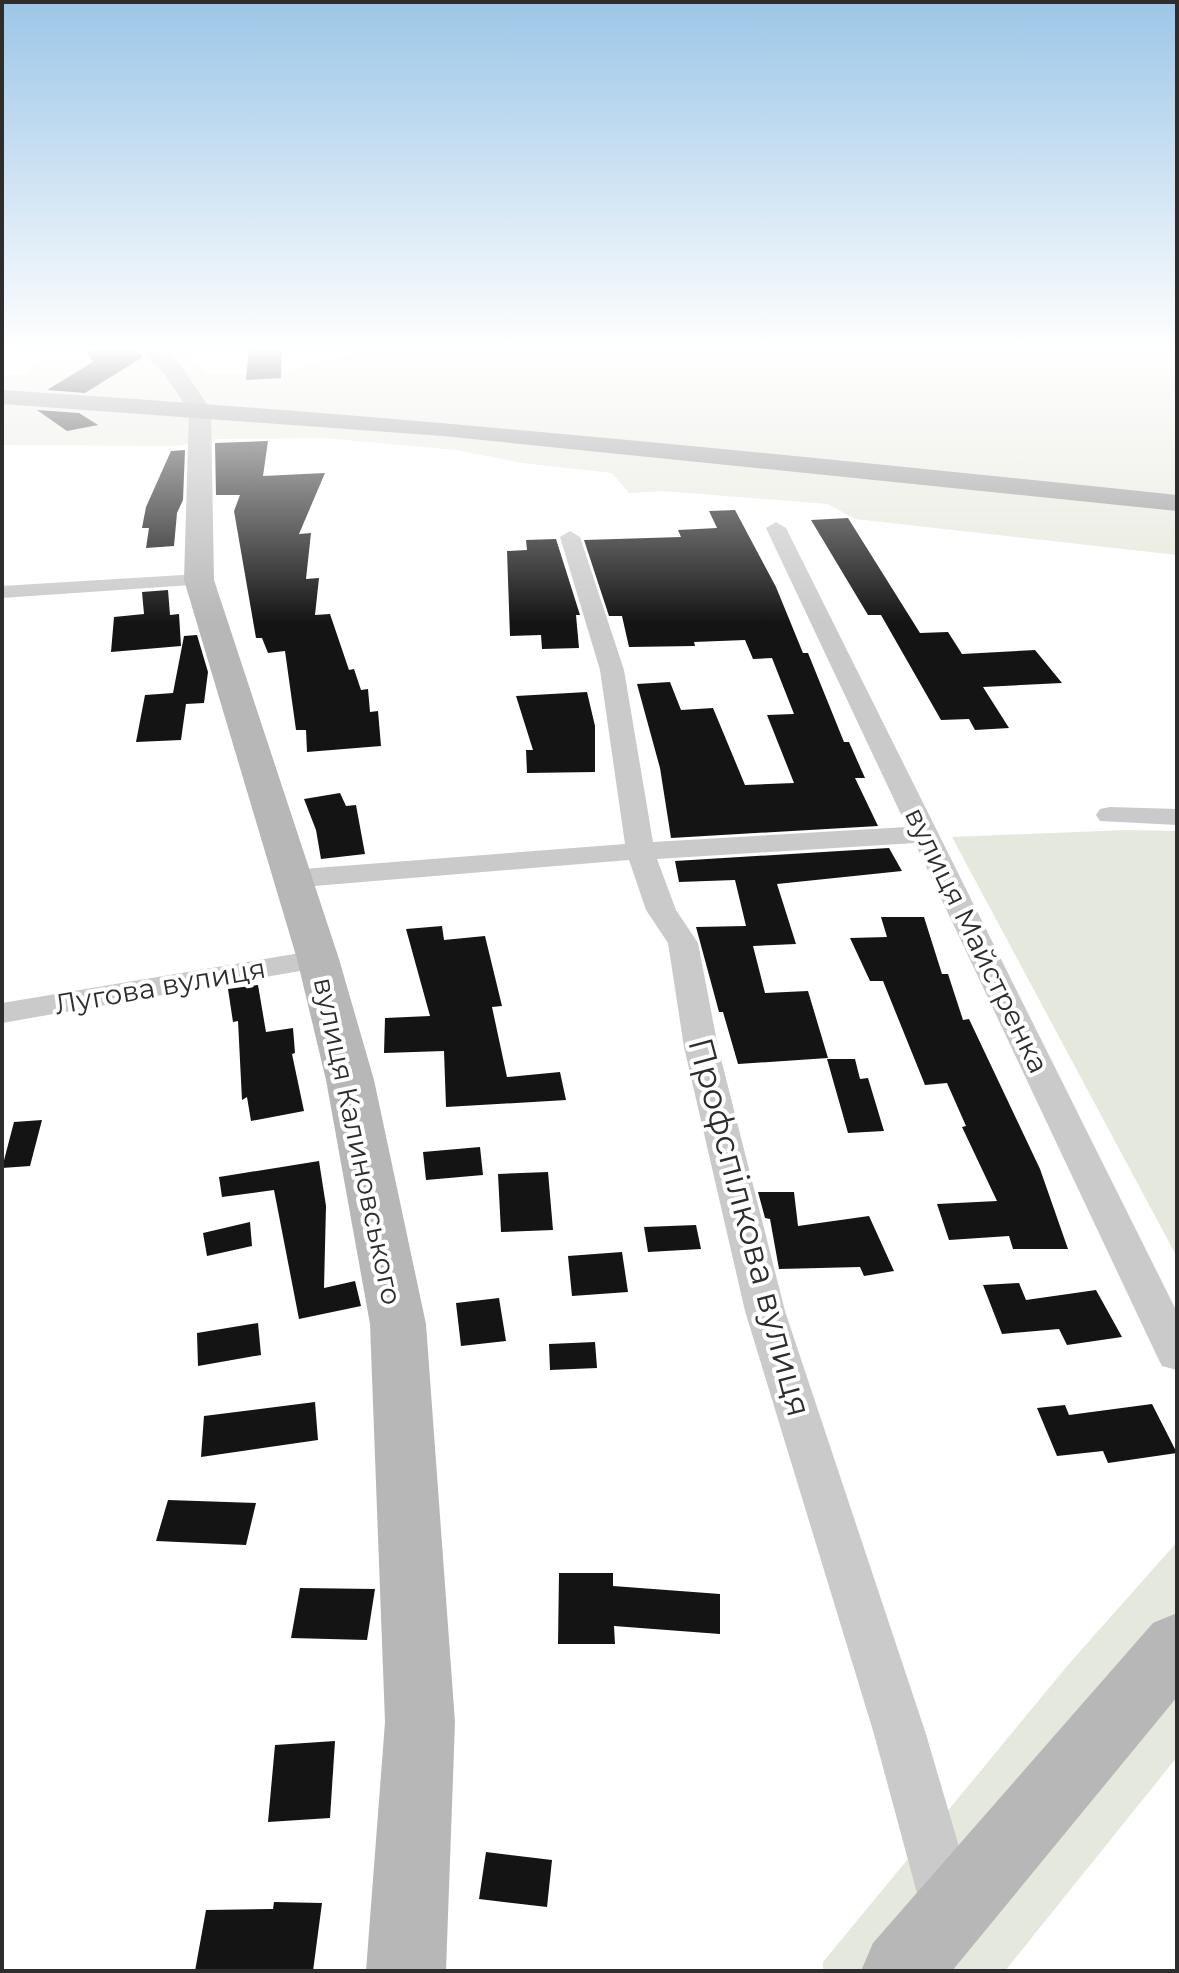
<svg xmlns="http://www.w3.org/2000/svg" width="1179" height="1973" font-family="Montserrat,sans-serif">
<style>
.green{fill:#e5e8dc}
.building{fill:#141414}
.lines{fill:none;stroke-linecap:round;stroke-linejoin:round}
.street{fill:#cacaca;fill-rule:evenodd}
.secondary{fill:#b7b7b7;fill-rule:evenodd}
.primary{fill:#a5a5a5;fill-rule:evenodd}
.highway{fill:#949494;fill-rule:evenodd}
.labels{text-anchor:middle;stroke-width:8;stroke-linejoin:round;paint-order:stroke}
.street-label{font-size:28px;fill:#2d2d2d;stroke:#fff}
.near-street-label{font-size:34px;fill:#2d2d2d;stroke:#fff}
</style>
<rect width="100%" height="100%" fill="#fff"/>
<g class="green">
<polygon points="374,347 1177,347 1177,555 855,519 828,504 663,491 629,493 612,473 522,463 456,450 324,438 218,439 176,446 2,445 2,375 27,374 38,359 101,360 185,350 208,374 277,373"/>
<polygon points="1127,830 1177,831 1177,1257 952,837"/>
<polygon points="1177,1542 1177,1757 1005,1971 823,1971 823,1962 1068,1665"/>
</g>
<g class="building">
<polygon points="135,347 143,357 85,393 47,390 93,362 86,350"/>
<polygon points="249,347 282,347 281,378 246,380"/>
<polygon points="37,410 79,413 98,425 67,431"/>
<polygon points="268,441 263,476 325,473 299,534 311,533 306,579 319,578 315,615 330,614 349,670 354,669 361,690 368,689 370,712 378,711 381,746 307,752 306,730 296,730 285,651 268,653 262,638 256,638 234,511 240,495 216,495 215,443"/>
<polygon points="185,450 183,500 177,513 174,546 146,548 149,528 142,528 146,507 171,451"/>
<polygon points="735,510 776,587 803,653 808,653 844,742 849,742 865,778 855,778 878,826 671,838 660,768 637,684 670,682 681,710 713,708 745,785 794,783 767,715 794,714 772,658 753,659 745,640 694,642 695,646 629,647 622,616 609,616 584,540 681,537 678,530 717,528 709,511"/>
<polygon points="848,518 920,633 948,632 962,654 1035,650 1062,683 983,687 1009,728 975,730 969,719 941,720 881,615 868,615 811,520"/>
<polygon points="556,539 580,615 576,615 579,648 542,649 541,635 510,636 507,551 527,550 526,540"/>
<polygon points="168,590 170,615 179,614 181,646 111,652 114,617 144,614 142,592"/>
<polygon points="197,635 208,672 204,703 186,704 181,740 136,742 145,695 173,693 184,636"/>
<polygon points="587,692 595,726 595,772 527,773 526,750 533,750 516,696"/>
<polygon points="340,793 346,806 356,805 365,854 321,859 316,830 304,799"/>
<polygon points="889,848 902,871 777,884 796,944 753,946 765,993 808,991 828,1058 738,1064 723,1012 719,1012 696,927 746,926 735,880 679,882 675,861"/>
<polygon points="881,917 924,917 942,974 948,974 963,1020 969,1019 1040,1169 1068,1249 1013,1249 1009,1236 949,1240 937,1204 997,1201 962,1127 966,1126 947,1083 925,1085 883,981 870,981 850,938 887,937"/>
<polygon points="442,926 444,940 485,936 502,1006 492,1007 507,1077 560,1072 566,1100 446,1107 444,1051 384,1053 385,1018 430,1016 406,929"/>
<polygon points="258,985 266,1032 293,1028 295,1053 292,1054 304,1111 251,1121 247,1097 242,1100 238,1021 233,1022 228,989"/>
<polygon points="827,1059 855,1059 860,1079 868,1078 884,1131 848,1133"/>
<polygon points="42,1120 30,1166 2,1168 14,1122"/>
<polygon points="480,1147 483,1175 426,1180 423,1152"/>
<polygon points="319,1161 326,1206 324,1288 355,1281 361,1306 299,1319 274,1190 222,1197 219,1177"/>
<polygon points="548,1172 553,1230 501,1232 498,1174"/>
<polygon points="758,1192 794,1192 798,1226 869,1216 894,1271 864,1276 860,1267 779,1269 770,1219 765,1218"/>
<polygon points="250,1222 252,1246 207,1256 203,1233"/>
<polygon points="696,1225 701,1249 648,1252 644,1227"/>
<polygon points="622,1252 628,1292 572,1296 568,1256"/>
<polygon points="1019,1283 1026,1300 1096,1290 1122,1337 1067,1345 1059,1329 1002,1334 983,1285"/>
<polygon points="499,1298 506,1341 461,1346 456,1303"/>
<polygon points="258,1323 261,1355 198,1366 197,1333"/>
<polygon points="595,1342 597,1368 550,1370 549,1344"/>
<polygon points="315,1402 318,1440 201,1457 204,1416"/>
<polygon points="1152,1404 1177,1453 1108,1463 1103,1451 1057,1456 1037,1408 1065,1405 1069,1415"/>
<polygon points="168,1500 256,1503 246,1545 156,1541"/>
<polygon points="559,1573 613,1573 613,1586 720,1594 720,1634 614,1626 615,1644 558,1644"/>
<polygon points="300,1588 375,1589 367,1640 291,1638"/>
<polygon points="335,1741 330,1818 268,1822 275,1745"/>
<polygon points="486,1852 552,1860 547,1907 479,1899"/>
<polygon points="274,1902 322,1903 313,1971 195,1971 206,1910 273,1909"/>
</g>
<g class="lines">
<g class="street">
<polygon points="776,522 786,528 1177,1312 1177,1370 1162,1366 1156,1354 915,843 657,859 676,910 698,943 718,1047 785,1311 926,1734 977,1908 969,1928 949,1936 929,1928 921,1908 874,1734 745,1311 684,1047 668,943 646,910 629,860 290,888 280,885 275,879 280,873 290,870 625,844 600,670 560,537 570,531 580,537 624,670 653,842 907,827 766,528"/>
<polygon points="199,574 206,576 210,580 206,584 2,598 2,586"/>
<polygon points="1110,807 1177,809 1177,825 1100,821 1096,815 1100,809"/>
<polygon points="318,950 329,952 334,959 329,966 2,1023 2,1003"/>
</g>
<g class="secondary">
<polygon points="200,403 211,410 214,580 339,959 374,1080 426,1324 455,1722 446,1971 366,1971 385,1722 370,1324 326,1080 297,959 184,580 189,410"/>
<polygon points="1177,1613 1177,1697 952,1971 861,1971 873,1943 1153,1623"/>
</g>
<polygon class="primary" points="138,347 160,347 179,363 211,410 208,415 192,415 163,372"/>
<path class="highway" d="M2 390C395 415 786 454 1177 495V511L443 436 2 404Z"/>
</g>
<linearGradient id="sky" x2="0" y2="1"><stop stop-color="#9cc6e7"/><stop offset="0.56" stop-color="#fff"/><stop offset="1" stop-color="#fff" stop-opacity="0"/></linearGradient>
<rect width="1179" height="623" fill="url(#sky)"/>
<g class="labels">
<g class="street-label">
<text transform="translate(977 940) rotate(64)" y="10">вулиця Майстренка</text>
<text transform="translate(160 986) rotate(-10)" y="10">Лугова вулиця</text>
<text transform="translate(358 1141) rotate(78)" y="10">вулиця Калиновського</text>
</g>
<g class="near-street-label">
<text transform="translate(750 1227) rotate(75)" y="12">Профспілкова вулиця</text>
</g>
</g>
<rect width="1179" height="1973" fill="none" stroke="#2d2d2d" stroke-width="8"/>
</svg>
